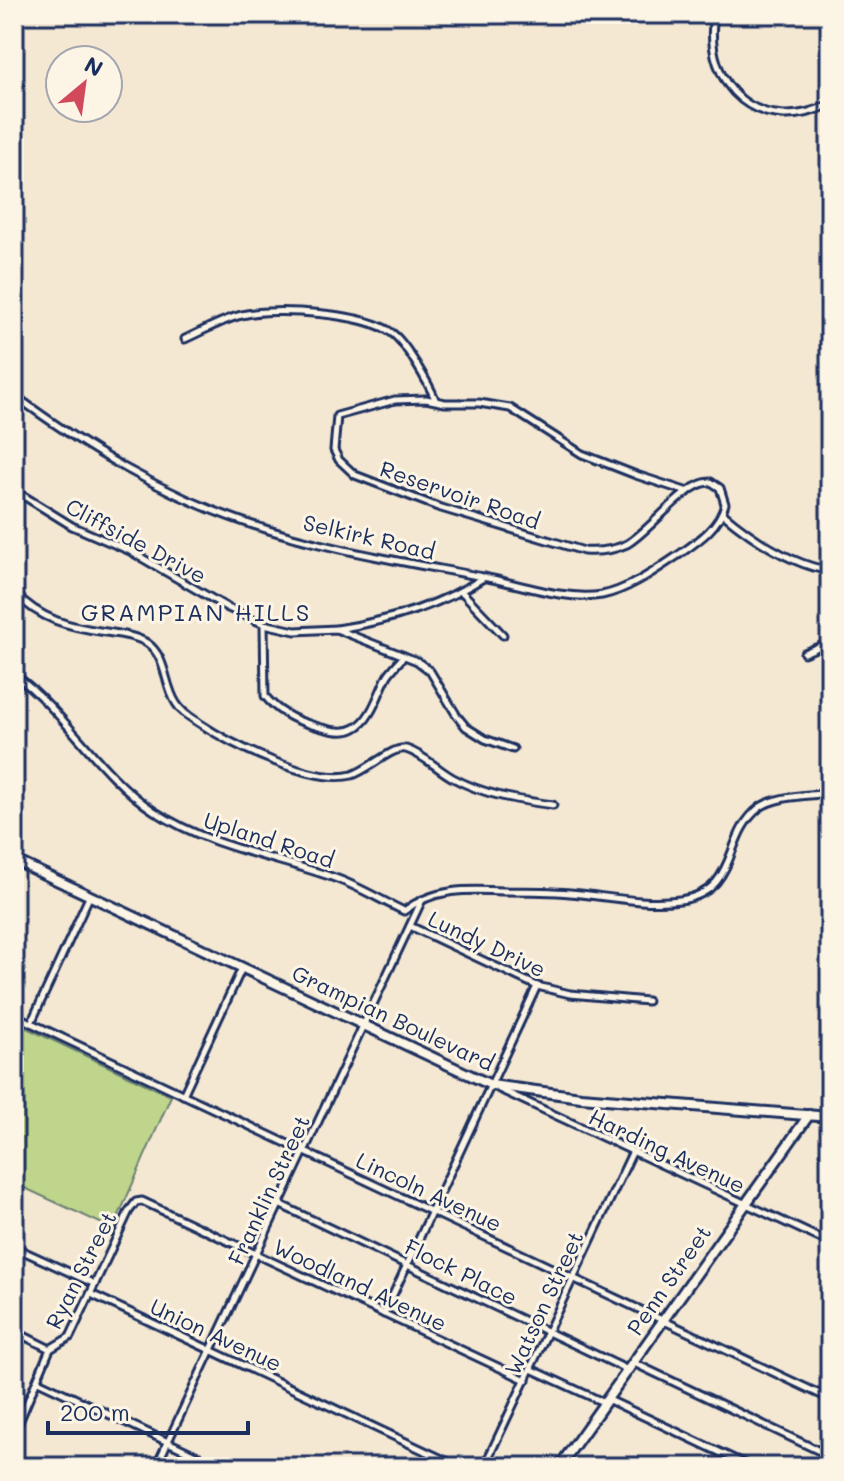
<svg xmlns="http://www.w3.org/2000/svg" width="844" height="1481" font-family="Mali,sans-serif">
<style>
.green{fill:#bed58b;stroke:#6c8274;stroke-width:2}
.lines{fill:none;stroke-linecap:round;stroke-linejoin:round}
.street-casing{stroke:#1b2f5e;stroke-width:11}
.secondary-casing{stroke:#1b2f5e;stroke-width:14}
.street{stroke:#fcf5e5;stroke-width:5}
.secondary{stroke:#fcf5e5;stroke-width:8}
.labels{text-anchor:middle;stroke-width:6;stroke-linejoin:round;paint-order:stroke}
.street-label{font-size:22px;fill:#1b2f5e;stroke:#fcf5e5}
.neighbourhood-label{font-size:24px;letter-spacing:2px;fill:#1b2f5e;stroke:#fcf5e5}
</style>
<rect width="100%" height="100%" fill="#f5e8d3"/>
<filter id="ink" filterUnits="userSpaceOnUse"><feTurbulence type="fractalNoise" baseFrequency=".0125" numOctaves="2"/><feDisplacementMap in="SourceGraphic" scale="16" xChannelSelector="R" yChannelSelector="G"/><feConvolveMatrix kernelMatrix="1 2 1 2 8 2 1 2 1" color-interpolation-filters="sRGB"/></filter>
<g filter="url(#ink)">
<polygon class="green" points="14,1022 171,1096 113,1229 14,1183"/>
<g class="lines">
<g class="street-casing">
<g id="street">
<path d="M714 14C702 88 761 138 830 104"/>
<path d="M185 339C203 331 223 319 242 315 274 307 366 313 392 333 405 342 429 384 435 399"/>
<path d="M14 395C86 448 161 494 247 523 323 549 404 562 483 577 520 584 564 601 602 595 628 590 656 570 677 556 697 542 719 528 725 504L720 488 711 482C688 480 650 531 627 544 614 550 598 552 584 551L438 507 355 475 339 460 334 450 337 416 395 400 426 399 445 403H479L510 408 582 454 636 475 688 492"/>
<path d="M14 490 72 526 130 551 228 608 264 624 265 696C277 711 294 720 312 725 325 729 343 735 355 728 372 720 379 691 388 675 393 668 399 662 404 656"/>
<path d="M722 513C753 539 790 564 830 571"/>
<polyline points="461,591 503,635"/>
<path d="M14 592C40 620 70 627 106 632 120 634 136 636 147 643 167 657 164 685 176 703 181 712 190 717 199 723 232 745 313 785 352 775 369 770 392 746 406 749 423 754 438 770 453 778 484 795 518 800 553 805"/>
<polyline points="264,624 295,631 336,629 417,661 430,671 457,716 466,727 485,739 513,749"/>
<path d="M337 629C388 621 441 605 485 577"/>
<polyline points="804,653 830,642"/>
<path d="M14 674C67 713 98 774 154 811 209 847 272 856 332 877 357 885 380 900 404 911 434 888 467 889 503 891 525 891 548 891 570 893 605 896 644 905 680 900 740 891 722 837 759 808 776 795 809 796 830 793"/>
<polyline points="410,926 537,986 570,994 647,1001"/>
<polyline points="14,1015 830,1399"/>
<polyline points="31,1023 90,895"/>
<polyline points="499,1089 830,1243"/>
<polyline points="183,1095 242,968"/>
<polyline points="279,1204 628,1370"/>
<polyline points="14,1247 95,1284"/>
<polyline points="91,1294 459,1467"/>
<polyline points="384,1314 537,986"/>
<polyline points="14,1331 50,1349"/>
<polyline points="50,1349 70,1337 129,1211 136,1202 142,1201 526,1380"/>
<polyline points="634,1363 830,1456"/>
<polyline points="531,1369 605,1403"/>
<polyline points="38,1381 221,1467"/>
<polyline points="607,1399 751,1467"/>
<polyline points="14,1434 50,1349"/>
<polyline points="156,1467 422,900"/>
<polyline points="484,1467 632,1153"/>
</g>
</g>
<g class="secondary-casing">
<g id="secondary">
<polyline points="14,860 491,1085 581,1097 830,1117"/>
<polyline points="559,1467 809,1115"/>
</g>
</g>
<use href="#street" class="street"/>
<use href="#secondary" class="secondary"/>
</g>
</g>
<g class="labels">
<g class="street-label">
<text transform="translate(460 495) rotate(19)" y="8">Reservoir Road</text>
<text transform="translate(369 537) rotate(13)" y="8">Selkirk Road</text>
<text transform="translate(136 541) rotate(28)" y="8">Cliffside Drive</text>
<text transform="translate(269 840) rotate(18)" y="8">Upland Road</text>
<text transform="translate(487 944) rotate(25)" y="8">Lundy Drive</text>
<text transform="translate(393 1018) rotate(25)" y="8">Grampian Boulevard</text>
<text transform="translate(667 1151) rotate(25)" y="8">Harding Avenue</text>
<text transform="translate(269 1190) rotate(-65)" y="8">Franklin Street</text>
<text transform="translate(429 1192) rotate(25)" y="8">Lincoln Avenue</text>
<text transform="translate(81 1270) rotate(-63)" y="8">Ryan Street</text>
<text transform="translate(461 1272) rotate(26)" y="8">Flock Place</text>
<text transform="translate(669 1280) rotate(-55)" y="8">Penn Street</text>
<text transform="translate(360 1285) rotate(25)" y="8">Woodland Avenue</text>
<text transform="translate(544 1303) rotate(-65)" y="8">Watson Street</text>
<text transform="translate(216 1335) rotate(25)" y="8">Union Avenue</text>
</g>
<g class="neighbourhood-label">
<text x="196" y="621">GRAMPIAN HILLS</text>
</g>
</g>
<rect width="844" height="1481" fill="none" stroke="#fcf5e5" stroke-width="48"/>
<rect x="24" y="24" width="796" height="1433" fill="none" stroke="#1b2f5e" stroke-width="3" filter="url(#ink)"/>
<g transform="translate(84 84) rotate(29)"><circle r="38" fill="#fcf5e5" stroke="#a2a6af" stroke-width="2"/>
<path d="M0-6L14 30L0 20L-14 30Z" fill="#d1495b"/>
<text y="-12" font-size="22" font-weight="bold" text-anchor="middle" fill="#1b2f5e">N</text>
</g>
<path d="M48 1421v12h200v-12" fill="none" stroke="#1b2f5e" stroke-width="4"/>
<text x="60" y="1421" font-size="24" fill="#1b2f5e" stroke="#fcf5e5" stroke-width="6" paint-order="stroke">200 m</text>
</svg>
